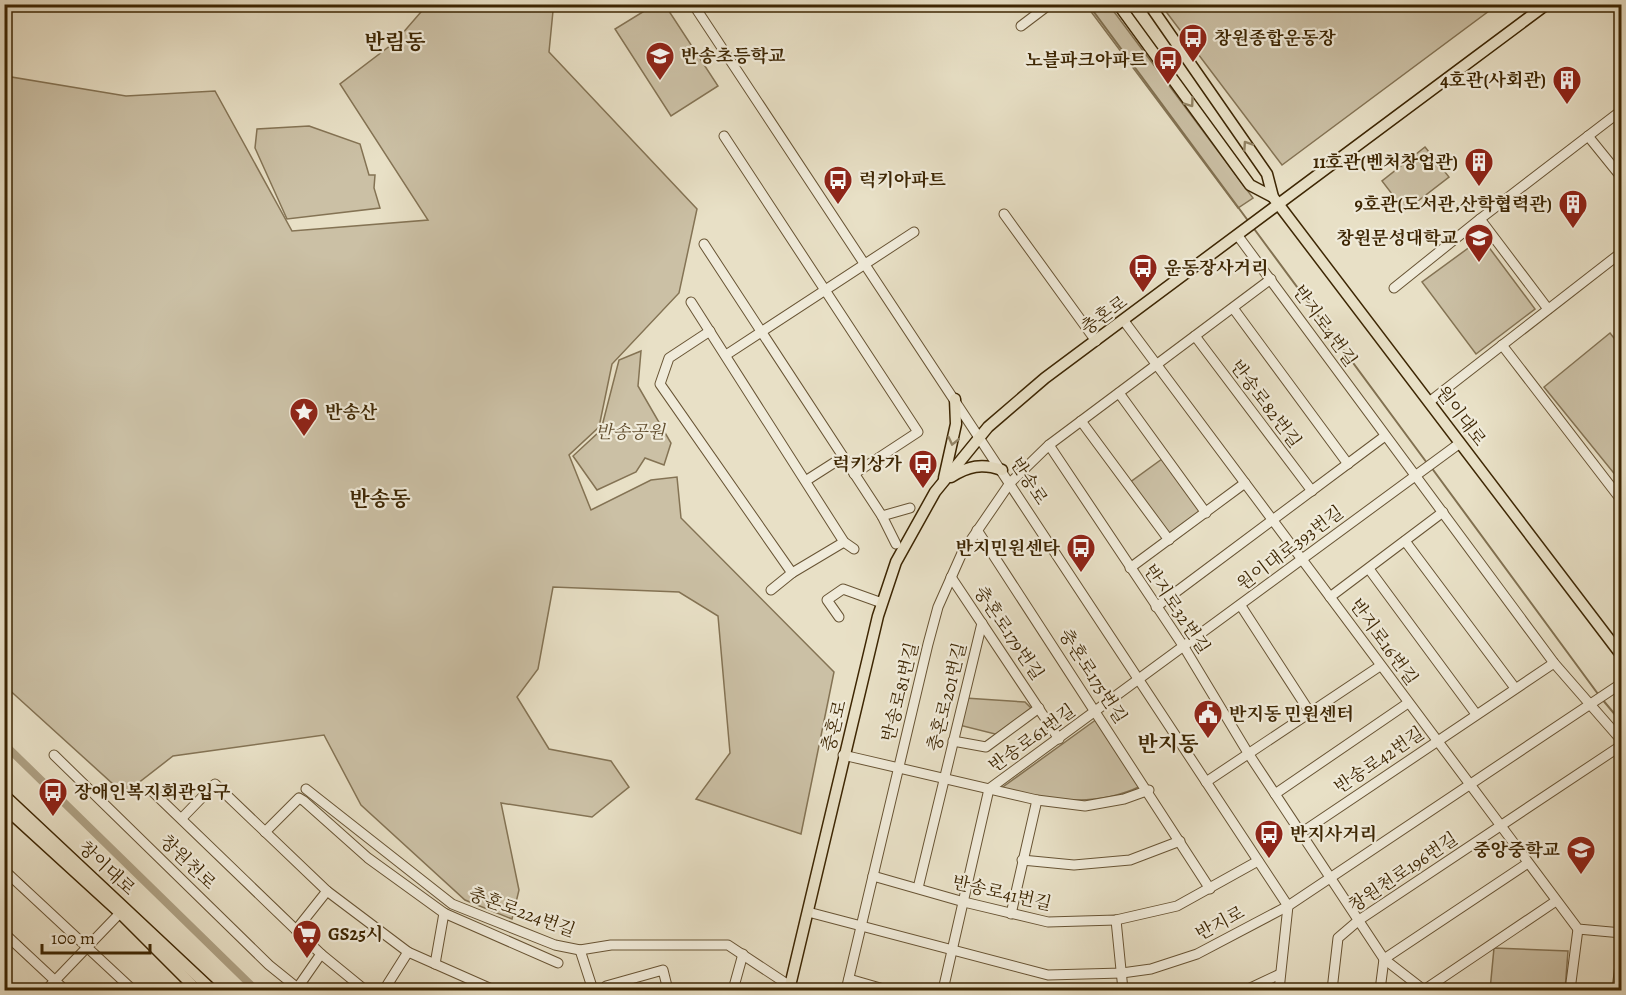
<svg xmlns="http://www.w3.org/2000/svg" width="1626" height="995" font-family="Alegreya,'Noto Serif KR',serif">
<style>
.green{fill:#cbc0a5;stroke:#847354;stroke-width:1.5}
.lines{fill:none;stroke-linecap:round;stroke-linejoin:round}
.stream{stroke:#817050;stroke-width:2}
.canal{stroke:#aea184;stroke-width:8}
.minor-casing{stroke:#685434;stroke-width:11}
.major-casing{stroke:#3d2603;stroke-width:13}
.minor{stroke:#f0ebda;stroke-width:9}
.major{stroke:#e8e0c6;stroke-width:10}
.oneway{stroke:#928364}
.labels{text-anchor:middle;stroke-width:4.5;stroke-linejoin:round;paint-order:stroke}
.poi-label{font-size:18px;font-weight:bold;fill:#3d2603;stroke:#f0ebda;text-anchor:start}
.street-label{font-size:18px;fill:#3d2603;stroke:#f0ebda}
.park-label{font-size:18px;font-style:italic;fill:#604c2c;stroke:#f0ebda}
.quarter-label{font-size:21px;font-weight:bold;fill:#3d2603;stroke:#f0ebda}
</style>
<rect width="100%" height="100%" fill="#e8e0c6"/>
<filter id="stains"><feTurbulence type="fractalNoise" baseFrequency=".00333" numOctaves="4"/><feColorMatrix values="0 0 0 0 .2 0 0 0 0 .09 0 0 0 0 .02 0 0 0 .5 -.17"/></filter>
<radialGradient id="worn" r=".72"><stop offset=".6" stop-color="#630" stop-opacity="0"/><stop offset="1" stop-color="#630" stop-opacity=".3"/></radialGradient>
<g class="green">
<polygon points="427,5 538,5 553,11 549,52 697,209 679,293 612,364 599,427 569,455 591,510 651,480 677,477 681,518 834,672 801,834 696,799 730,753 718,616 679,592 553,587 538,669 517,697 549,749 611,761 629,787 592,817 501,803 519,890 512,919 465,900 361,805 324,735 173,756 124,794 5,686 5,76 126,96 215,91 292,231 428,220 340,84 395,42"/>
<polygon points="654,5 665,5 718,86 671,116 615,29"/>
<polygon points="1086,5 1109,5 1253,198 1238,208"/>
<polygon points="1161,5 1497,5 1282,165"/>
<polygon points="309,126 360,144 369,175 375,175 374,188 380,208 287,219 255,148 257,129"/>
<polygon points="1425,147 1449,177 1405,211 1382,181"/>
<polygon points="1482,238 1535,309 1476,354 1422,282"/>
<polygon points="1610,333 1621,347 1621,482 1544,387"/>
<polygon points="641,351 638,386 671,443 664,465 645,458 636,472 597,490 573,456 601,430 619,360"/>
<polygon points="1162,459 1203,512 1169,537 1129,483"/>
<polygon points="965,698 1025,702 1033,710 999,735 959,725"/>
<path d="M1097 719 1141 786C1093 809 1050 799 1000 789Z"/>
<polygon points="1494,948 1568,951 1565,990 1490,990"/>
</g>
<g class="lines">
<g class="stream">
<polyline points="1088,4 1249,222"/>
<polyline points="1252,226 1427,463"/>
<polyline points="1431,467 1598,694"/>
<polyline points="1602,699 1622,723"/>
</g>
<polyline class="canal" points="4,744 256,990"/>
<g class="minor-casing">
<g id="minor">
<polyline points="693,4 1288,906 1279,990"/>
<polyline points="1021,26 1050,4"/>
<polyline points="724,136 918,432 854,474"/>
<polyline points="1588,136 1622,178"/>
<polyline points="1004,214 1096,341"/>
<polyline points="1238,236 1554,663 1622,741"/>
<polyline points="704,244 882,516 896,544"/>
<polyline points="1394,288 1480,219"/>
<polyline points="691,302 844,542 854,549"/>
<polyline points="1233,308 1348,464"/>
<polyline points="1548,309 1480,219 1622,110"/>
<polyline points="1124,321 1578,929 1622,933"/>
<polyline points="710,331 669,358 660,384 792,573 771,590"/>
<polyline points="1195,336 1312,491"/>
<polyline points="1502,345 1622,501"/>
<polyline points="726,355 914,232"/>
<polyline points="1119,393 1206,513"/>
<polyline points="1429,402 1622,252"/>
<polyline points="1081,421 1169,540"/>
<polyline points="1049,445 1184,647 1248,753 1384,959 1424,990"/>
<polyline points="807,480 843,457"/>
<polyline points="882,516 910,508"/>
<polyline points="977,530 1210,889"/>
<polyline points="1405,541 1515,688"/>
<polyline points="1130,568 1245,483"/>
<polyline points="1369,569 1476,714"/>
<polyline points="792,573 844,542"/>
<polyline points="951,577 1059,739"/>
<polyline points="1330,597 1443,512"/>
<polyline points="1241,606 1309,711"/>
<polyline points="1156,607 1385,436"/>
<polyline points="839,617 827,600 843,589 882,603"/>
<polyline points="953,741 986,747 1039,708"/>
<polyline points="54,755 269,965 300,990"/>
<polyline points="843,755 1037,800 1085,806 1124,799 1149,790"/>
<polyline points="1206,782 1380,666"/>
<polyline points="306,789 452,904 555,945 580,950 611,945 728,945 790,986"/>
<polyline points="153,792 321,954 365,990"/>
<polyline points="1275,794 1408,703"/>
<polyline points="182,818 215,784 327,891 408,952 494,990"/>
<polyline points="265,832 299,798 304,801 368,858 444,913"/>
<polyline points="1301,833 1554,663"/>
<polyline points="1022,860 1074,865 1130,860 1180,841"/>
<polyline points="4,870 133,990"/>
<polyline points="873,876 964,902 1048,922 1116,920 1177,906 1258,861"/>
<polyline points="918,888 982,623"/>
<polyline points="808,912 1048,975 1122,973 1151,969 1197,954 1288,906 1622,683"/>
<polyline points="1011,914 1037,800"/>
<polyline points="1116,920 1123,990"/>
<polyline points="296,930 327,891"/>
<polyline points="4,933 65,990"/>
<polyline points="580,950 593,990"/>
<polyline points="435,964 444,913 558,963"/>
<polyline points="849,979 887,990"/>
<polyline points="606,986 663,970 668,990"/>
<polyline points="46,990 120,913"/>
<polyline points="296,990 321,954"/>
<polyline points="384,990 408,952"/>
<polyline points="733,990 743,954"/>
<polyline points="846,990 928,644 938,607 962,553 1010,483 1049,445 1271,279"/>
<polyline points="943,990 989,789 1460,443"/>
<polyline points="1246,990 1280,974"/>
<polyline points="1332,990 1338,938 1359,920 1622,745"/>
<polyline points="1380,990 1384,959 1528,863"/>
<polyline points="1424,990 1556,901"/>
<polyline points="1570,990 1578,929"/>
<polyline points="1617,990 1622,947"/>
</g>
</g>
<g class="major-casing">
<g id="major">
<polyline points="1118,4 1250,185 1273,197"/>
<polyline points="1149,4 1267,174 1273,197 1279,205 1622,656"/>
<path d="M951 477C968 466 982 463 1002 470"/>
<polyline points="944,478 956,424 955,399"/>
<polyline points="4,795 212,990"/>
<polyline points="4,807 120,913 197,990"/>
<polyline points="789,990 878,616 896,562 935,492 988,427 1045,378 1547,4"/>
</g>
</g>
<use href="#minor" class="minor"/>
<use href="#major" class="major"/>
</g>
<defs><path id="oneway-chevron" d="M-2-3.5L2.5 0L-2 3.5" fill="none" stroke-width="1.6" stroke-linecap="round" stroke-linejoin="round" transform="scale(1.5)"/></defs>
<g class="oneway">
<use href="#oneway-chevron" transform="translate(1190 103) rotate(54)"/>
<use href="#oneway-chevron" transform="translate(1247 145) rotate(-124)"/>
<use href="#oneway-chevron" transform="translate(953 441) rotate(103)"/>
</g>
<defs>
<g id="bus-pin" transform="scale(1.5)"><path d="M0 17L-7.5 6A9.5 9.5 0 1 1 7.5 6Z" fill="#8f2418" stroke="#f0ebda"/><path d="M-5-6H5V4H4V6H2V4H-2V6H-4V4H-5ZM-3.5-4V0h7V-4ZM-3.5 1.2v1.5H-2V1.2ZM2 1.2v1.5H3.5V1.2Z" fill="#fff"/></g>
<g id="school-pin" transform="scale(1.5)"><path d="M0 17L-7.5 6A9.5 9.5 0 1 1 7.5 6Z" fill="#8f2418" stroke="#f0ebda"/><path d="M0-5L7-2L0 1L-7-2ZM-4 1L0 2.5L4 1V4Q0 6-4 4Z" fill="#fff"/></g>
<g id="building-pin" transform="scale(1.5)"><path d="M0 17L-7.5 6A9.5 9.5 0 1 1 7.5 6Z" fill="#8f2418" stroke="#f0ebda"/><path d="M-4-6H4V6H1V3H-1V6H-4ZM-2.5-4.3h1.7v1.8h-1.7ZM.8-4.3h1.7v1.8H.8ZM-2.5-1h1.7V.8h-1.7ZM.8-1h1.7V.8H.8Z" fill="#fff"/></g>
<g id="university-pin" transform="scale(1.5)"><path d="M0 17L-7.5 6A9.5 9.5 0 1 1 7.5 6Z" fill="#8f2418" stroke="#f0ebda"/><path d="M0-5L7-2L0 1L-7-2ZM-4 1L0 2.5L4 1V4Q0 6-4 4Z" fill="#fff"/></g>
<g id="sight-pin" transform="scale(1.5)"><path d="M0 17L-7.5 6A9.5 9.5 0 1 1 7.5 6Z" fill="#8f2418" stroke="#f0ebda"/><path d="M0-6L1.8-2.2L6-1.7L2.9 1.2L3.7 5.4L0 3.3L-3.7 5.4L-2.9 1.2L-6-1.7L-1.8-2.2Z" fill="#fff"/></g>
<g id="civic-pin" transform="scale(1.5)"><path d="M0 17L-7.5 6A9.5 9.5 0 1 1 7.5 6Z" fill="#8f2418" stroke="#f0ebda"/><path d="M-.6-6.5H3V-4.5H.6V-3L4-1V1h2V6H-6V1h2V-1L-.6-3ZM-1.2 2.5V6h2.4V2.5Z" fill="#fff"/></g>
<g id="supermarket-pin" transform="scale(1.5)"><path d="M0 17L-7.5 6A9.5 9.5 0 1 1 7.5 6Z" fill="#8f2418" stroke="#f0ebda"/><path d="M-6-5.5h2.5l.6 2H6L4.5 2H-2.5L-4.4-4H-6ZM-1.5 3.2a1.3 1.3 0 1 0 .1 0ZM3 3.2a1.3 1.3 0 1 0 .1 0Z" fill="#fff"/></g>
</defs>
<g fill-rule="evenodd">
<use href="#bus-pin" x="1193" y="38"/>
<use href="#school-pin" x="660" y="56"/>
<use href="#bus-pin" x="1168" y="60"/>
<use href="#building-pin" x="1567" y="80"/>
<use href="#building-pin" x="1479" y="162"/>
<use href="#bus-pin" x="838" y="180"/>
<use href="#building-pin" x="1573" y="204"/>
<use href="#university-pin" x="1479" y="238"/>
<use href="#bus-pin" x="1143" y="268"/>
<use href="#sight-pin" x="304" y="412"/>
<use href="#bus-pin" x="923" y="464"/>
<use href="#bus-pin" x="1081" y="548"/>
<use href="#civic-pin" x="1208" y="714"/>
<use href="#bus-pin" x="53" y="792"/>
<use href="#bus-pin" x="1269" y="834"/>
<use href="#school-pin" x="1581" y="850"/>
<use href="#supermarket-pin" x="307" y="934"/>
</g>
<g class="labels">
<g class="poi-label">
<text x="1214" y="44">창원종합운동장</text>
<text x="681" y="62">반송초등학교</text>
<text x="1147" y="66" text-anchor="end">노블파크아파트</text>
<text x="1546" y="86" text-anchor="end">4호관(사회관)</text>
<text x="1458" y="168" text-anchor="end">11호관(벤처창업관)</text>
<text x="859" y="186">럭키아파트</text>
<text x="1552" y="210" text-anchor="end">9호관(도서관,산학협력관)</text>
<text x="1458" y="244" text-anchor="end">창원문성대학교</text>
<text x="1164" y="274">운동장사거리</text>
<text x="325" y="418">반송산</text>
<text x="902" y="470" text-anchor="end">럭키상가</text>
<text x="1060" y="554" text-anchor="end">반지민원센타</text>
<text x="1229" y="720">반지동 민원센터</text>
<text x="74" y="798">장애인복지회관입구</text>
<text x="1290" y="840">반지사거리</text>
<text x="1560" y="856" text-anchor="end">중앙중학교</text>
<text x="328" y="940">GS25시</text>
</g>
<g class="street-label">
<text transform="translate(1104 315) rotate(-36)" y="6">충혼로</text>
<text transform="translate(1325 326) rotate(54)" y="6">반지로4번길</text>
<text transform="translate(1266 404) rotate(53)" y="6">반송로82번길</text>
<text transform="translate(1461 416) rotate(53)" y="6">원이대로</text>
<text transform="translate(1029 481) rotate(57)" y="6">반송로</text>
<text transform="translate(1290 548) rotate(-37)" y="6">원이대로393번길</text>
<text transform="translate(1177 609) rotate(56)" y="6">반지로32번길</text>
<text transform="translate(1009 633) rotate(56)" y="6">충혼로179번길</text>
<text transform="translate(1384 642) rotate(54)" y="6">반지로16번길</text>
<text transform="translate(1093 676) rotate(57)" y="6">충혼로175번길</text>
<text transform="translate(900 692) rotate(-76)" y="6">반송로81번길</text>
<text transform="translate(947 697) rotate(-76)" y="6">충혼로201번길</text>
<text transform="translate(834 726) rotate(-76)" y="6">충혼로</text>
<text transform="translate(1032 738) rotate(-36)" y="6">반송로61번길</text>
<text transform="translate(1379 760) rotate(-34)" y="6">반송로42번길</text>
<text transform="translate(188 862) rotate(44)" y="6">창원천로</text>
<text transform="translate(107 868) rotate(43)" y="6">창이대로</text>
<text transform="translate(1403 872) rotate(-34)" y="6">창원천로196번길</text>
<text transform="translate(1002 893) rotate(13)" y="6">반송로41번길</text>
<text transform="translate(522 912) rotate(20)" y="6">충혼로224번길</text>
<text transform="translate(1220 923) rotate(-28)" y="6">반지로</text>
</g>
<g class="park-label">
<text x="630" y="438">반송공원</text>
</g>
<g class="quarter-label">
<text x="395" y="49">반림동</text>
<text x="380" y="506">반송동</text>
<text x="1168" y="751">반지동</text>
</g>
</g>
<rect width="1626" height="995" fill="none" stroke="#e8e0c6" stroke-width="24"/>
<rect x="6" y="6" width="1614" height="983" fill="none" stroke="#3d2603" stroke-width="3"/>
<rect x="12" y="12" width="1602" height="971" fill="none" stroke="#3d2603" stroke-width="1.5"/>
<path d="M42 944v9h108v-9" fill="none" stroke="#3d2603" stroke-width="3"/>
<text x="51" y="944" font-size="18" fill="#3d2603" stroke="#f0ebda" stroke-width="4.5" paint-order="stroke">100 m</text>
<rect width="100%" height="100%" filter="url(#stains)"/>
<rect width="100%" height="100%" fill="url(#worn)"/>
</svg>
